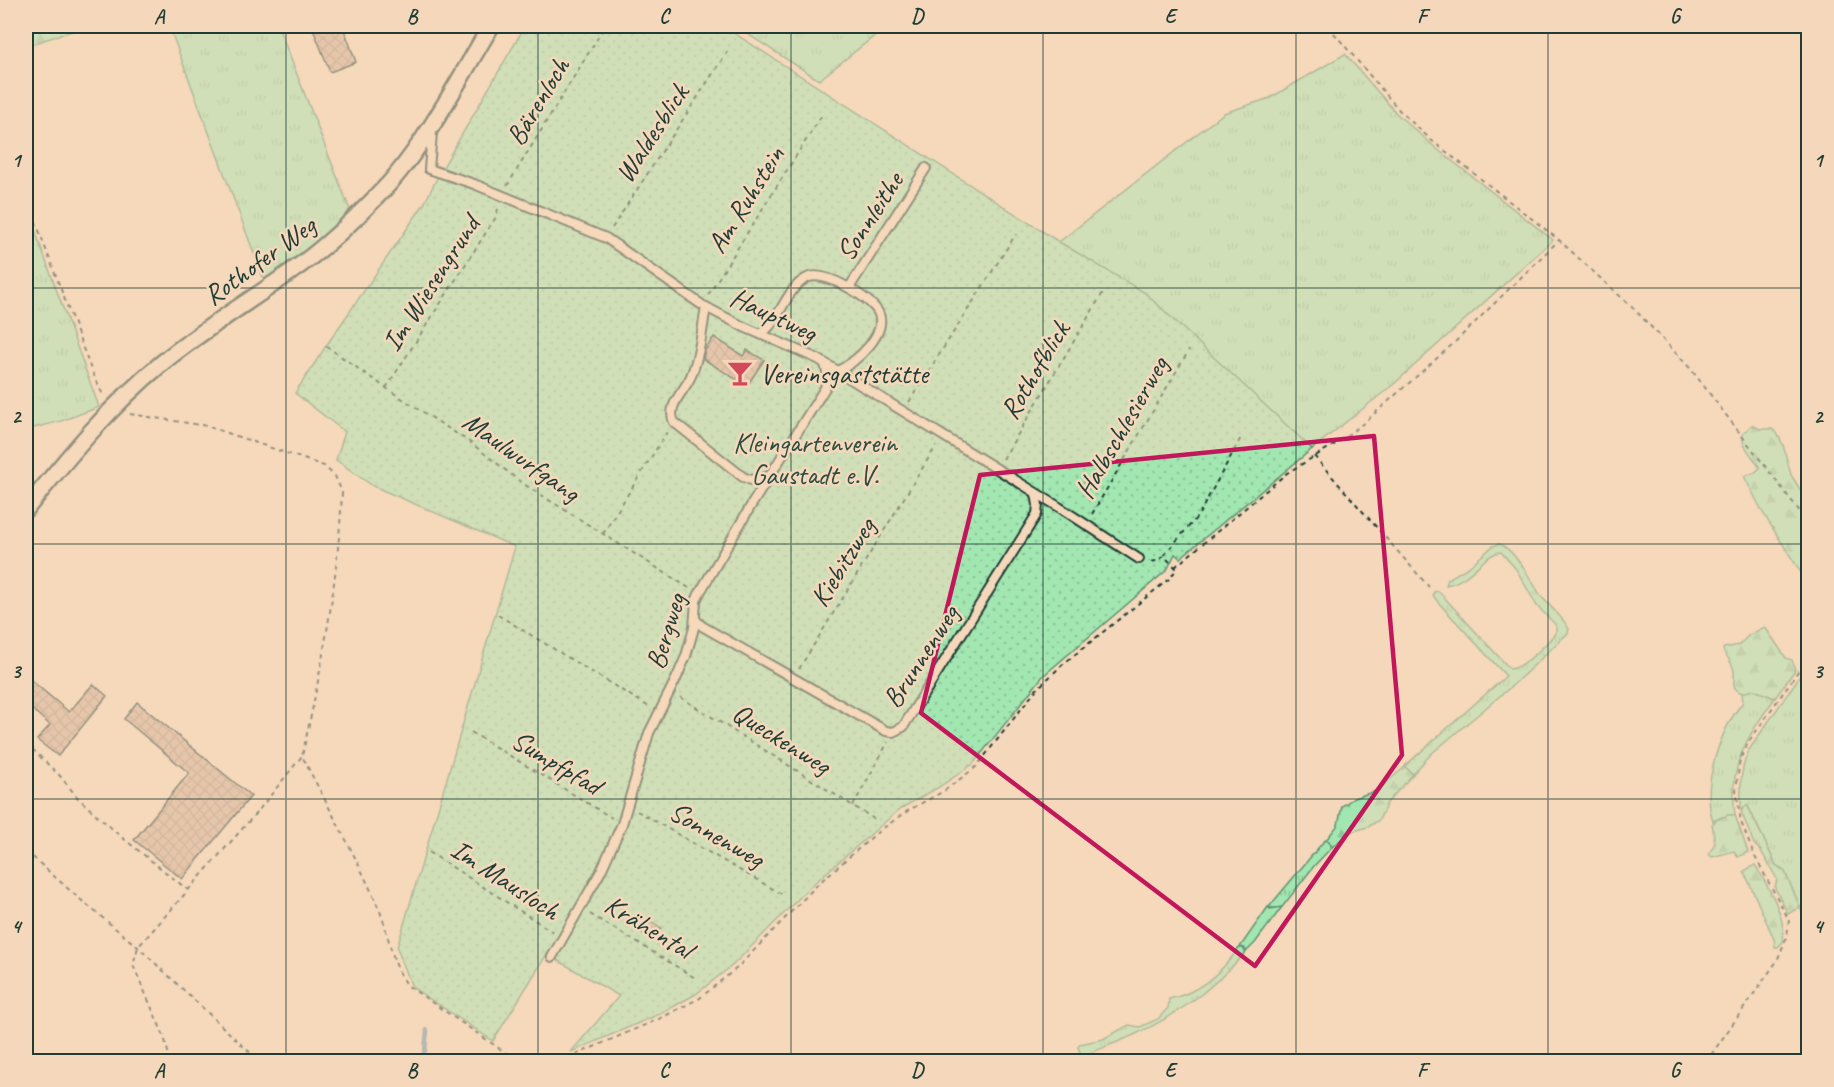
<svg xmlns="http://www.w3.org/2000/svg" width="1834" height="1087" font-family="Caveat,sans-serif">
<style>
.grass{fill:url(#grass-tufts);stroke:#609272;stroke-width:1.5}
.forest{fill:url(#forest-firs);stroke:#609272;stroke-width:1.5}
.park{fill:url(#park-dots);stroke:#609272;stroke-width:1.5}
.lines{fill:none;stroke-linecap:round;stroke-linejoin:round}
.stream{stroke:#6890a7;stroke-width:4.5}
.building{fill:url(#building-cross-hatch);stroke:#1f3d34;stroke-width:1.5}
.service-casing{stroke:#1f3d34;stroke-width:12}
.minor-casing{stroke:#1f3d34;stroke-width:20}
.path{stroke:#1f3d34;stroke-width:2;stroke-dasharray:4.5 4.5;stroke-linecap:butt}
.service{stroke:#f5d8bb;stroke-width:8}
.minor{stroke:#f5d8bb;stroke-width:15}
.marked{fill:none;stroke:#c2185b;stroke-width:4.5;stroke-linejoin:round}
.grid{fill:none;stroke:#1f3d34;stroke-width:1.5;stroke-opacity:0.55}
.labels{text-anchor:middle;stroke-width:5;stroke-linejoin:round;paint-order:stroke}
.street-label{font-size:28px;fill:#1f3d34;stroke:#f5d8bb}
.poi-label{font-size:28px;fill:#1f3d34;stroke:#f5d8bb;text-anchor:start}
.park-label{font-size:28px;fill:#2c4e40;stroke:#f5d8bb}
.neatline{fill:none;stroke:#1f3d34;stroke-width:2}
.grid-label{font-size:20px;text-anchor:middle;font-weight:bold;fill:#1f3d34}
</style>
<defs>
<pattern id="grass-tufts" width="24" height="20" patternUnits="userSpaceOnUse" patternTransform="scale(1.5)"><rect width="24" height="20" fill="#a2e6b1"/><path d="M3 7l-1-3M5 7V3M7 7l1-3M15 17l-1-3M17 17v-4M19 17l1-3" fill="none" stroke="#8bc699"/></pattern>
<pattern id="forest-firs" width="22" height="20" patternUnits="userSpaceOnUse" patternTransform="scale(1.5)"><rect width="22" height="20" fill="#a2e6b1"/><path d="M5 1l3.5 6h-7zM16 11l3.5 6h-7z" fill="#8bc699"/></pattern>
<pattern id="park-dots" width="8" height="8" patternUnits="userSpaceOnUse" patternTransform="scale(1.5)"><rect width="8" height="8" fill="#a2e6b1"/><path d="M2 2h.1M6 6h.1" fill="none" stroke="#8bc699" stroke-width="1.8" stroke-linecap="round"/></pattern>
<pattern id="building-cross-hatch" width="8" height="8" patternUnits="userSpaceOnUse" patternTransform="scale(1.5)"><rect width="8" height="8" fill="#d3b096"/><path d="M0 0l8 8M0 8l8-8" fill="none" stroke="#ab907b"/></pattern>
</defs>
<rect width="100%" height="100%" fill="#f5d8bb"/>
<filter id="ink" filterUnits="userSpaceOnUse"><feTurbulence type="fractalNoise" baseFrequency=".0167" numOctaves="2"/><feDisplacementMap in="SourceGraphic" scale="12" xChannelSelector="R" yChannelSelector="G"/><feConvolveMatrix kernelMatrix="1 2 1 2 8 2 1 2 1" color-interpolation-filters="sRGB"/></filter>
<g filter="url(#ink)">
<g class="grass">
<path d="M169 26H278L350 210C332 241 294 260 264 280Z"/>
<polygon points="735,26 887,26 819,80"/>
<polygon points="1345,54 1397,114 1437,149 1553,240 1394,384 1312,449 1145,293 1059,242 1224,113 1270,98"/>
<polygon points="26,206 99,407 61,421 26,430"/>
<path d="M1499 544C1514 548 1532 582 1541 596 1550 607 1562 616 1569 629L1568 633 1513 685 1431 754 1413 774 1406 768 1405 766 1506 676 1437 601 1433 595 1434 592 1438 591 1441 594 1510 669C1524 668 1547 644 1556 632V625L1537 606 1516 569 1501 552C1483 554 1470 582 1446 585L1448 579 1470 566 1493 546Z"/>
<path d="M1808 664V917L1805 919 1785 872 1776 865 1748 806 1741 811C1741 789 1739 771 1749 750Z"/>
<path d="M1746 690H1754L1775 698C1747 736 1728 766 1735 815L1722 817 1713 821C1701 785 1720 730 1743 702L1742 693Z"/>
<polygon points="1328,840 1332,847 1314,866 1283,906 1280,908 1268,908 1324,841"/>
<path d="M1242 947 1246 952C1207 995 1168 1022 1115 1043 1104 1047 1091 1054 1081 1055L1078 1047 1080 1044 1103 1039 1129 1025 1140 1027 1158 1019 1168 1008 1169 999C1199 993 1221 973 1238 949Z"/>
</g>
<g class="forest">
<polygon points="26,26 87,26 26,46"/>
<polygon points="1752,425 1760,429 1772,429 1777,433 1783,445 1791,475 1808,502 1808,584 1763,513 1744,476 1754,473 1760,468 1744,445 1742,435"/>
<path d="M1765 627 1786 658 1792 660 1795 670 1775 698 1754 690 1742 693C1730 687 1735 683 1734 672 1734 665 1727 657 1723 650L1724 648 1739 645 1749 635Z"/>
<polygon points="1405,767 1413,774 1387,803 1379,820 1368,827 1350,832 1332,847 1329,841 1326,840 1338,825 1342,806 1354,798 1376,791"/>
<polygon points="1747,805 1776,865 1785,872 1800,907 1788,914 1775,888 1777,879 1761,851 1754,844 1741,811"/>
<polygon points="1728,815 1735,815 1748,852 1738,857 1734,851 1712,857 1709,854 1715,843 1712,824 1718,819"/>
<path d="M1755 865C1769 888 1786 915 1783 942L1778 947H1775L1774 939 1744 871Z"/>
<polygon points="1268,907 1270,909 1282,907 1255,943 1246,952 1244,948 1240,947"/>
</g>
<polygon class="park" points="525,26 723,26 1059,242 1145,293 1312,449 1180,558 1175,554 1167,570 1043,676 973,764 939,787 900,809 812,885 734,964 696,994 662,1013 571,1052 619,996 547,954 493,1041 412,987 397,948 515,547 373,486 336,460 345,432 295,393 326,346 424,204 439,174"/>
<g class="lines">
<polyline class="stream" points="420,1062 425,1051 427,1030"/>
</g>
<g class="building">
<polygon points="312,26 343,26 356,62 330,72"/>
<polygon points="714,337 743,356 747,350 764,360 747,386 703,359 705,350"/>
<polygon points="26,676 69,712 93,684 107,696 58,756 37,740 50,725 26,704"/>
<polygon points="137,702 251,796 182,879 134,840 189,773 124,719"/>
<polygon points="647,919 661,928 653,940 640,931"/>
</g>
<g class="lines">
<g class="service-casing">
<g id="service">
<polyline points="432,133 429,169 474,184 606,238 702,305 744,327 818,359 1059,507 1139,559"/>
<polyline points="849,288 926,168"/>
<path d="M706 307C702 330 700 354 691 376 685 391 666 405 674 422L743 477 751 480 768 477"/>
<path d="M761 334C781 320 785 289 807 278 823 269 870 297 878 312 889 333 855 364 837 371"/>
<polyline points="695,619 702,626 886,731 893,732 903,727 1037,514 1038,505 1036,494"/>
<polyline points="552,957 601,871 622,824 649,733 677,677 686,656 694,628 696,601 699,594 752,504 825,388 828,376 825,364"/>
</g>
</g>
<g class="minor-casing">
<path id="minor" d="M26 509C68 457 110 406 162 363 207 326 257 297 303 263 333 241 359 215 384 189 425 146 460 77 491 26"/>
</g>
<g class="path">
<polyline points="1328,26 1400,111 1431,140 1559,240 1636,311 1690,368 1808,522"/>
<polyline points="507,186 605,26"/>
<polyline points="26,196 90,367 104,397"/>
<polyline points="612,228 729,49"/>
<polyline points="708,295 822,115"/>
<polyline points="326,346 386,388 471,443 522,483 689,588"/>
<polyline points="386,388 496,217 499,205"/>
<polyline points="909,402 1016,234"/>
<path d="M130 414 207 426 324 466 335 476 342 492C338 581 322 669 302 756 328 807 357 857 379 909 390 935 390 963 408 986L509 1055 511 1062"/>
<polyline points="1314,456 1429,587"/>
<polyline points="1003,459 1104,291"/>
<polyline points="1092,514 1189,350"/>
<polyline points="603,534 667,432"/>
<polyline points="1164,555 1198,516 1242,436"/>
<polyline points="1175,567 1287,473 1337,443 1365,422 1453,344 1559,240"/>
<polyline points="498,615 651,708"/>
<polyline points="799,669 936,446"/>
<polyline points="680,697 874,819"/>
<polyline points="471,732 612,818"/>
<polyline points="26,743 60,776 78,798 119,835 188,890"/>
<polyline points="853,806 888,742"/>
<polyline points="637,811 785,896"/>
<polyline points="26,851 75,895 138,947 260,1062"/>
<polyline points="429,852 553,932"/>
<polyline points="590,914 697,979"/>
<polyline points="168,1062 168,1052 164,1036 133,965 138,947 258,811 302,756"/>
<polyline points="559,1062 661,1018 700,998 738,967 819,883 879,831 909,810 944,791 976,767 1036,690 1062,665 1169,579 1177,569 1164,556 1157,561 1149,562"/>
<polyline points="1706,1062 1777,961 1787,936 1789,920 1754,855 1741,822 1736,790 1740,759 1748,743 1808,657"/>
</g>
<use href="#service" class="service"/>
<use href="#minor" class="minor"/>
</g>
</g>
<path d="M0 0H1834V1087H0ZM1374 436 1402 755 1255 966 921 713 980 475Z" fill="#f5d8bb" fill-opacity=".55" fill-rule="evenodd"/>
<path class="marked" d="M1374 436 1402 755 1255 966 921 713 980 475Z"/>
<path class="grid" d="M286 26V1062M538 26V1062M791 26V1062M1043 26V1062M1296 26V1062M1548 26V1062M26 288H1808M26 544H1808M26 799H1808"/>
<defs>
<g id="bar-bare" transform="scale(2.07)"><path d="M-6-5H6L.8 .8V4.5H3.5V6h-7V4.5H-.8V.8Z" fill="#d1495b" stroke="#f5d8bb" stroke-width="2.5" paint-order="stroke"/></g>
</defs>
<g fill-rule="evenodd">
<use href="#bar-bare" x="740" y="373"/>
</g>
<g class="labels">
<g class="street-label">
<text transform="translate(537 101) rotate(-59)" y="10">Bärenloch</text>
<text transform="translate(651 133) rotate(-57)" y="10">Waldesblick</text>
<text transform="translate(745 199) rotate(-58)" y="10">Am Ruhstein</text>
<text transform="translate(869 216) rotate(-57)" y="10">Sonnleithe</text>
<text transform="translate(259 260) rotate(-36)" y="10">Rothofer Weg</text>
<text transform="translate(430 283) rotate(-57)" y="10">Im Wiesengrund</text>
<text transform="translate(774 314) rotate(25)" y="10">Hauptweg</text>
<text transform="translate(1034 370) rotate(-59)" y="10">Rothofblick</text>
<text transform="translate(1121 427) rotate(-60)" y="10">Halbschlesierweg</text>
<text transform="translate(522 456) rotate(35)" y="10">Maulwurfgang</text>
<text transform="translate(842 562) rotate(-58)" y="10">Kiebitzweg</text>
<text transform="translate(665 631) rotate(-73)" y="10">Bergweg</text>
<text transform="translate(920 656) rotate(-57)" y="10">Brunnenweg</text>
<text transform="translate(782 738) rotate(32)" y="10">Queckenweg</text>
<text transform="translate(557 762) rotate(31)" y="10">Sumpfpfad</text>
<text transform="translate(717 834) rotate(30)" y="10">Sonnenweg</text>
<text transform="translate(506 879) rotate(33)" y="10">Im Mausloch</text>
<text transform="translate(649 926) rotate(31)" y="10">Krähental</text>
</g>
<g class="poi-label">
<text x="760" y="383">Vereinsgaststätte</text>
</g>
<g class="park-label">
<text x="815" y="452">Kleingartenverein<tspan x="815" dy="32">Gaustadt e.V.</tspan></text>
</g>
</g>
<rect width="1834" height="1087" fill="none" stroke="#f5d8bb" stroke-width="66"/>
<rect x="33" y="33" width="1768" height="1021" class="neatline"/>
<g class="grid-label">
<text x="159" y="23">A</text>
<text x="412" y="23">B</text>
<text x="664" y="23">C</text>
<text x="917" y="23">D</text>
<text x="1170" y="23">E</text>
<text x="1422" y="23">F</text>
<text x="1675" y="23">G</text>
<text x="16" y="167">1</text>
<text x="1818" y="167">1</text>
<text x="16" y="423">2</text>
<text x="1818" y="423">2</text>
<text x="16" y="678">3</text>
<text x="1818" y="678">3</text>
<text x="16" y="933">4</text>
<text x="1818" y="933">4</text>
<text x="159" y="1077">A</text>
<text x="412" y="1077">B</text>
<text x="664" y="1077">C</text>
<text x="917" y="1077">D</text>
<text x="1170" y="1077">E</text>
<text x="1422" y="1077">F</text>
<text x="1675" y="1077">G</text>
</g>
</svg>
